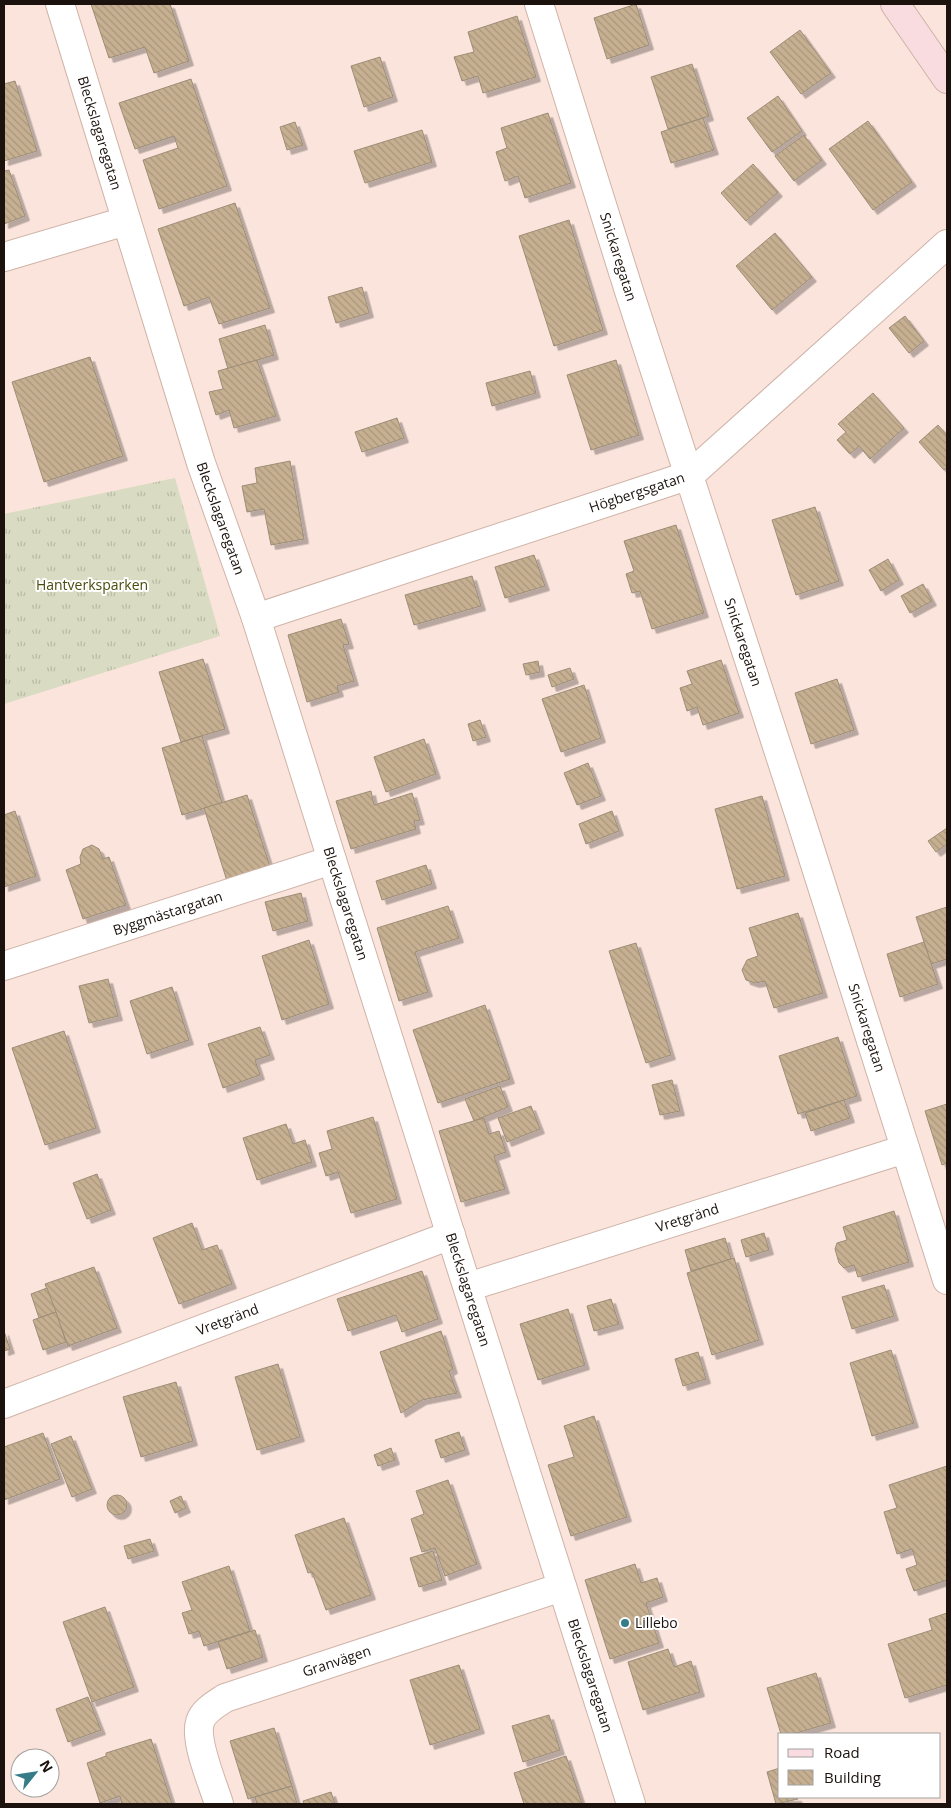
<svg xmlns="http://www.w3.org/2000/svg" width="951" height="1808" font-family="'Open Sans',sans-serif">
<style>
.grass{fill:url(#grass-tufts)}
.building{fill:url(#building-back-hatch);stroke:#9c8d77;filter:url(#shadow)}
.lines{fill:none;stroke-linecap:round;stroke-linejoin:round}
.street-casing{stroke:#cfb3a8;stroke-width:30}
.secondary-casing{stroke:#cfb3a8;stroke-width:30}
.street{stroke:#fff;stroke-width:28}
.secondary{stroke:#f8dce0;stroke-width:28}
.poi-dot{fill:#367c88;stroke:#fff;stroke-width:2}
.labels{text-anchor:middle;stroke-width:4;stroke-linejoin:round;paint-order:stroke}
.street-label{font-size:14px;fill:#1b120e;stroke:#fff}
.park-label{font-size:14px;fill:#4a4b0d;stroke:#fff}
.poi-label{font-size:14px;fill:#1b120e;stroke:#fff;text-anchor:start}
</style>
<defs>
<pattern id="grass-tufts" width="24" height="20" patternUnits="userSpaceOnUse" patternTransform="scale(1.25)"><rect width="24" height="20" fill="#d9dbc2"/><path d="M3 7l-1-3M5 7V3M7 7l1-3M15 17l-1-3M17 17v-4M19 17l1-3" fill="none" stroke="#babba6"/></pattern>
<pattern id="building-back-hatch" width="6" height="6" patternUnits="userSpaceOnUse" patternTransform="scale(1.25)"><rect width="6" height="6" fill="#c6b091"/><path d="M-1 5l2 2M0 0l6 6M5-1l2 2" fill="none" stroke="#aa967c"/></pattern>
<filter id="shadow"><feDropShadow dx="4.5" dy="4.5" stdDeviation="0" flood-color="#0004"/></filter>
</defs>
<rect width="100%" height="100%" fill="#fbe4db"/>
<polygon class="grass" points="175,478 220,636 4,704 4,514"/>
<g class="building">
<polygon points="91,4 170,4 189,61 154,73 145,47 109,58"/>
<polygon points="636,4 649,45 607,59 594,18"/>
<polygon points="517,16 536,77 483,93 478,76 462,81 454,57 474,52 468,32"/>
<polygon points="800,30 831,73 801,94 770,52"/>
<polygon points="380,57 393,97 364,107 351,66"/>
<polygon points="692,64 709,116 668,129 651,77"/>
<polygon points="191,79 227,186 159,209 143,160 178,148 174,136 135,149 119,103"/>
<polygon points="15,81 37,151 4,161 4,84"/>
<polygon points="778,96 802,131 772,152 747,118"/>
<polygon points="548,113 571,183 525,198 518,176 505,181 496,152 507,148 501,128"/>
<polygon points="703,118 714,150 671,163 661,132"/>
<polygon points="868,121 912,182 873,210 829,149"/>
<polygon points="295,122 303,145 287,150 280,127"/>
<polygon points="422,130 432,162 365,183 354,151"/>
<polygon points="804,135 822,160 794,181 775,156"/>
<polygon points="753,164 778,192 746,221 721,193"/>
<polygon points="9,170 25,216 4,224 4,171"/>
<polygon points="235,203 270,308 219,324 209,297 184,306 158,229"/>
<polygon points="569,220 603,330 554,346 519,236"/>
<polygon points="775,233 812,277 772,310 736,266"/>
<polygon points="362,287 369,313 336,323 328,297"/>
<polygon points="905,316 924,341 909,353 889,328"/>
<polygon points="265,325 274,355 228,369 219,339"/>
<polygon points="90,357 123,456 44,482 12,382"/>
<polygon points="257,360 276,416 234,428 229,410 216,415 209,392 223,389 218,371"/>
<polygon points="616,360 639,435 591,450 567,375"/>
<polygon points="530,371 536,393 492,406 486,383"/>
<polygon points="873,393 904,428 870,459 859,446 850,454 837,440 846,432 838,424"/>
<polygon points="397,418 404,438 362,452 355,432"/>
<polygon points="938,425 947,435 947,467 944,470 919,442"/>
<polygon points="290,461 304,539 271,545 264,509 247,512 242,486 257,483 255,468"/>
<polygon points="815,507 839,581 796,595 772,520"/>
<polygon points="676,525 704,613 652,629 640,591 632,593 626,574 634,571 624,541"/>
<polygon points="534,555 545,586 505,598 495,567"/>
<polygon points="888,559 899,580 881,591 869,570"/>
<polygon points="472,576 481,606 414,625 405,595"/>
<polygon points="923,584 932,601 910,613 901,596"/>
<polygon points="341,619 349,644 343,645 354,681 337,686 339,692 307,702 288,635"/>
<polygon points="203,659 225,729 181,742 159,672"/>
<polygon points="721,660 739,713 703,725 697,707 687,711 680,688 692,684 687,671"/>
<polygon points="538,661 540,672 526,675 523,664"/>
<polygon points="570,668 574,679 552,687 548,675"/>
<polygon points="837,679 854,730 811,744 795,693"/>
<polygon points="584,685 601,738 561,752 542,699"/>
<polygon points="480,720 486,737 473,741 468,724"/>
<polygon points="202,736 222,803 182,815 162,748"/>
<polygon points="424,739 436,774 386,792 374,757"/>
<polygon points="588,763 601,796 577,805 564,773"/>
<polygon points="371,791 374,805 412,793 420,820 414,821 416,829 351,849 336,801"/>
<polygon points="247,795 270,867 227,881 204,808"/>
<polygon points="762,796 785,876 737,889 715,809"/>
<polygon points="15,811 36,876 4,887 4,815"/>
<polygon points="612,811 619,831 586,844 579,824"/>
<polygon points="947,828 947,844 936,852 928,841"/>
<polygon points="92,845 99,849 103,859 109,857 126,905 83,919 66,870 81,864 80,857 83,849"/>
<polygon points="426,865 432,884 382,900 376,881"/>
<polygon points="301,893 308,921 273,931 265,902"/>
<polygon points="448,906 459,938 415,952 428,992 399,1001 377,928"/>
<polygon points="947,907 947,959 931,964 916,917"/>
<polygon points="798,913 823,993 774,1008 765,981 755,983 746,980 742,970 747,960 758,956 749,928"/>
<polygon points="309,940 329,1004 282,1020 262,956"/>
<polygon points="924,942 938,984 900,997 887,954"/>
<polygon points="636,943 671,1055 646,1063 609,951"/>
<polygon points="108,979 118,1016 89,1023 79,986"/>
<polygon points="172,987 189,1040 147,1054 130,1001"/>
<polygon points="485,1005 510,1079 438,1103 413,1030"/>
<polygon points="260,1027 270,1055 255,1060 260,1075 223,1088 208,1044"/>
<polygon points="64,1031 96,1128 45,1145 12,1048"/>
<polygon points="838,1037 857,1096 798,1114 779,1056"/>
<polygon points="672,1080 680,1111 660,1115 652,1085"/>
<polygon points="500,1086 508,1107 474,1121 465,1099"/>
<polygon points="844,1100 850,1118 811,1131 805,1113"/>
<polygon points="947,1104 947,1163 942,1165 925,1111"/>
<polygon points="531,1106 540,1129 507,1142 498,1118"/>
<polygon points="373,1117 397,1199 351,1213 338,1172 326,1176 319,1153 332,1149 327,1131"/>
<polygon points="484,1118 489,1134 499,1131 506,1152 494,1156 505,1189 461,1202 439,1131"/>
<polygon points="286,1124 293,1144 305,1140 312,1162 257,1180 243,1138"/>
<polygon points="97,1174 111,1210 87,1219 73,1183"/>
<polygon points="894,1211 909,1262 858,1277 854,1265 844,1268 839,1263 835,1249 837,1243 847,1240 843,1227"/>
<polygon points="192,1223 202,1250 217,1245 232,1284 179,1304 153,1238"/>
<polygon points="764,1233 769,1250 746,1257 741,1240"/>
<polygon points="725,1238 731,1259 691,1271 685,1250"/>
<polygon points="734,1258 759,1340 712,1355 687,1273"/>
<polygon points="94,1267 117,1328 68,1346 45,1284"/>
<polygon points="422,1271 438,1319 402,1332 396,1315 348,1331 337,1299"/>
<polygon points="884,1285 894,1316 852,1329 842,1297"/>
<polygon points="47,1288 56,1312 39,1318 31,1294"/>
<polygon points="611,1299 619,1324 594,1331 587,1306"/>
<polygon points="568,1309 585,1365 538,1380 520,1324"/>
<polygon points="56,1312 66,1342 43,1350 33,1320"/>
<polygon points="4,1331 10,1349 4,1351"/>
<polygon points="441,1331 453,1369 449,1371 457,1393 422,1400 401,1413 380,1352"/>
<polygon points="891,1350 914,1423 872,1436 850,1363"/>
<polygon points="698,1352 706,1379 683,1386 675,1359"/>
<polygon points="278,1364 300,1437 257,1450 235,1377"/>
<polygon points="176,1382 193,1441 141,1457 123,1397"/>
<polygon points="594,1416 627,1517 571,1536 548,1465 574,1457 564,1426"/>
<polygon points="459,1432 465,1450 441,1458 435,1440"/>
<polygon points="43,1433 60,1479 4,1500 4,1447"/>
<polygon points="71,1436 92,1489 72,1497 51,1444"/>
<polygon points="391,1448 395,1460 378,1466 374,1455"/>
<polygon points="947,1466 947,1580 914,1591 906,1569 917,1565 912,1549 897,1554 884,1512 897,1508 889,1485"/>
<polygon points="448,1480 477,1564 445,1576 435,1548 422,1552 411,1519 424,1514 416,1491"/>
<circle cx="117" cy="1505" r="10"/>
<polygon points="181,1496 186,1508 175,1513 170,1501"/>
<polygon points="344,1518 371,1595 326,1610 312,1572 308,1573 295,1535"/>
<polygon points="150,1539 154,1551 128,1559 124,1546"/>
<polygon points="433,1551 442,1580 419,1587 410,1558"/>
<polygon points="635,1564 641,1583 657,1578 663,1597 646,1603 659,1643 610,1659 585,1580"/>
<polygon points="229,1566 250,1631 204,1646 199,1631 189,1634 182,1613 192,1610 182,1582"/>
<polygon points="105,1607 134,1687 92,1702 63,1622"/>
<polygon points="947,1613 947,1685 905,1698 888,1644 932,1630 929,1619"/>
<polygon points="255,1630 263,1657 227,1669 218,1642"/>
<polygon points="668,1649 674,1667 691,1661 700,1692 643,1710 628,1662"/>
<polygon points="459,1665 480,1729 430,1745 410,1680"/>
<polygon points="816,1673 831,1723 793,1734 781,1734 767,1688"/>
<polygon points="88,1697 101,1730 68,1742 56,1709"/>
<polygon points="549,1715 560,1750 523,1762 512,1726"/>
<polygon points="274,1728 292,1786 248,1799 230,1741"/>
<polygon points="151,1739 172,1804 122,1804 120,1796 100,1803 87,1763 106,1756 106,1753"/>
<polygon points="566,1756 582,1804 524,1804 514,1773"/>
<polygon points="780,1768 780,1797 797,1797 798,1799 776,1804 767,1772"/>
<polygon points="292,1786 297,1804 257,1804 255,1797"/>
<polygon points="331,1792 335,1804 304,1804 303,1801"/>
</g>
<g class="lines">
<g class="street-casing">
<g id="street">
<path id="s1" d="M60 4 201 463 256 618 332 860 631 1804"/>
<path id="s2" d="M539 4 629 291 799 814 947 1280"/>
<polyline points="4,257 126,221"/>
<path id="s3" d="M256 618 690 475 947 244"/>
<path id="s4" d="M4 966 332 860"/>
<path id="s5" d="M468 1287 905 1149"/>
<path id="s6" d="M4 1404 451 1235"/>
<path id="s7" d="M219 1804C213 1784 194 1741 200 1722 203 1711 216 1704 225 1698L562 1587"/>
</g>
</g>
<g class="secondary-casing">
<polyline id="secondary" points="895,4 947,79"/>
</g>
<use href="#street" class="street"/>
<use href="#secondary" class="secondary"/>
</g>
<circle class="poi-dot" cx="625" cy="1623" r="5"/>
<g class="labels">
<g class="street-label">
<text dy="5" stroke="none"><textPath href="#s1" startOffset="135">Bleckslagaregatan</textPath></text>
<text dy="5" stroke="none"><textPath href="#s2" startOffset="265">Snickaregatan</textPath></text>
<text dy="5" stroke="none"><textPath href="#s3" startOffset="401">Högbergsgatan</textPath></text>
<text dy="5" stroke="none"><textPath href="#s1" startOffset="539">Bleckslagaregatan</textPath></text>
<text dy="5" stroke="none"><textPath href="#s2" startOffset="670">Snickaregatan</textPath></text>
<text dy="5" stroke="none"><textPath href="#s1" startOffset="944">Bleckslagaregatan</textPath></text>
<text dy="5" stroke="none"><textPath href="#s4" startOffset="172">Byggmästargatan</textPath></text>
<text dy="5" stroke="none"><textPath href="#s2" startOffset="1075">Snickaregatan</textPath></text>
<text dy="5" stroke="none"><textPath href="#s5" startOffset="230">Vretgränd</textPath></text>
<text dy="5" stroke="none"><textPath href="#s1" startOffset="1349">Bleckslagaregatan</textPath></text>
<text dy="5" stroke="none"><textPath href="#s6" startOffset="239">Vretgränd</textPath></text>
<text dy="5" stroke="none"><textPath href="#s7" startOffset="238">Granvägen</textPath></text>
<text dy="5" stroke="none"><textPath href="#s1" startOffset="1754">Bleckslagaregatan</textPath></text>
</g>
<g class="park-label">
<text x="92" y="590">Hantverksparken</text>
</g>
<g class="poi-label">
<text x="635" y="1628">Lillebo</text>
</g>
</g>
<rect width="951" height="1808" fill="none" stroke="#1b120e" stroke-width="10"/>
<rect x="778" y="1733" width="162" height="65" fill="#ffffff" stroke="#a4a09f"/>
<rect x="788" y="1749" width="25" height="8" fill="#f8dce0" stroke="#a4a09f"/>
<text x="824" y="1758" font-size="15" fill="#1b120e">Road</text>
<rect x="788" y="1770" width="25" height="15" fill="url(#building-back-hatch)" stroke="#a4a09f"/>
<text x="824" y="1783" font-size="15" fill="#1b120e">Building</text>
<g transform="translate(35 1773) rotate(60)"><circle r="24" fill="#ffffff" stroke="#a4a09f"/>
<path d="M0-4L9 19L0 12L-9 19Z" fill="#367c88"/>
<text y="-8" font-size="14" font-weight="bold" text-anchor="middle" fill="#1b120e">N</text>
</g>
</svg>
